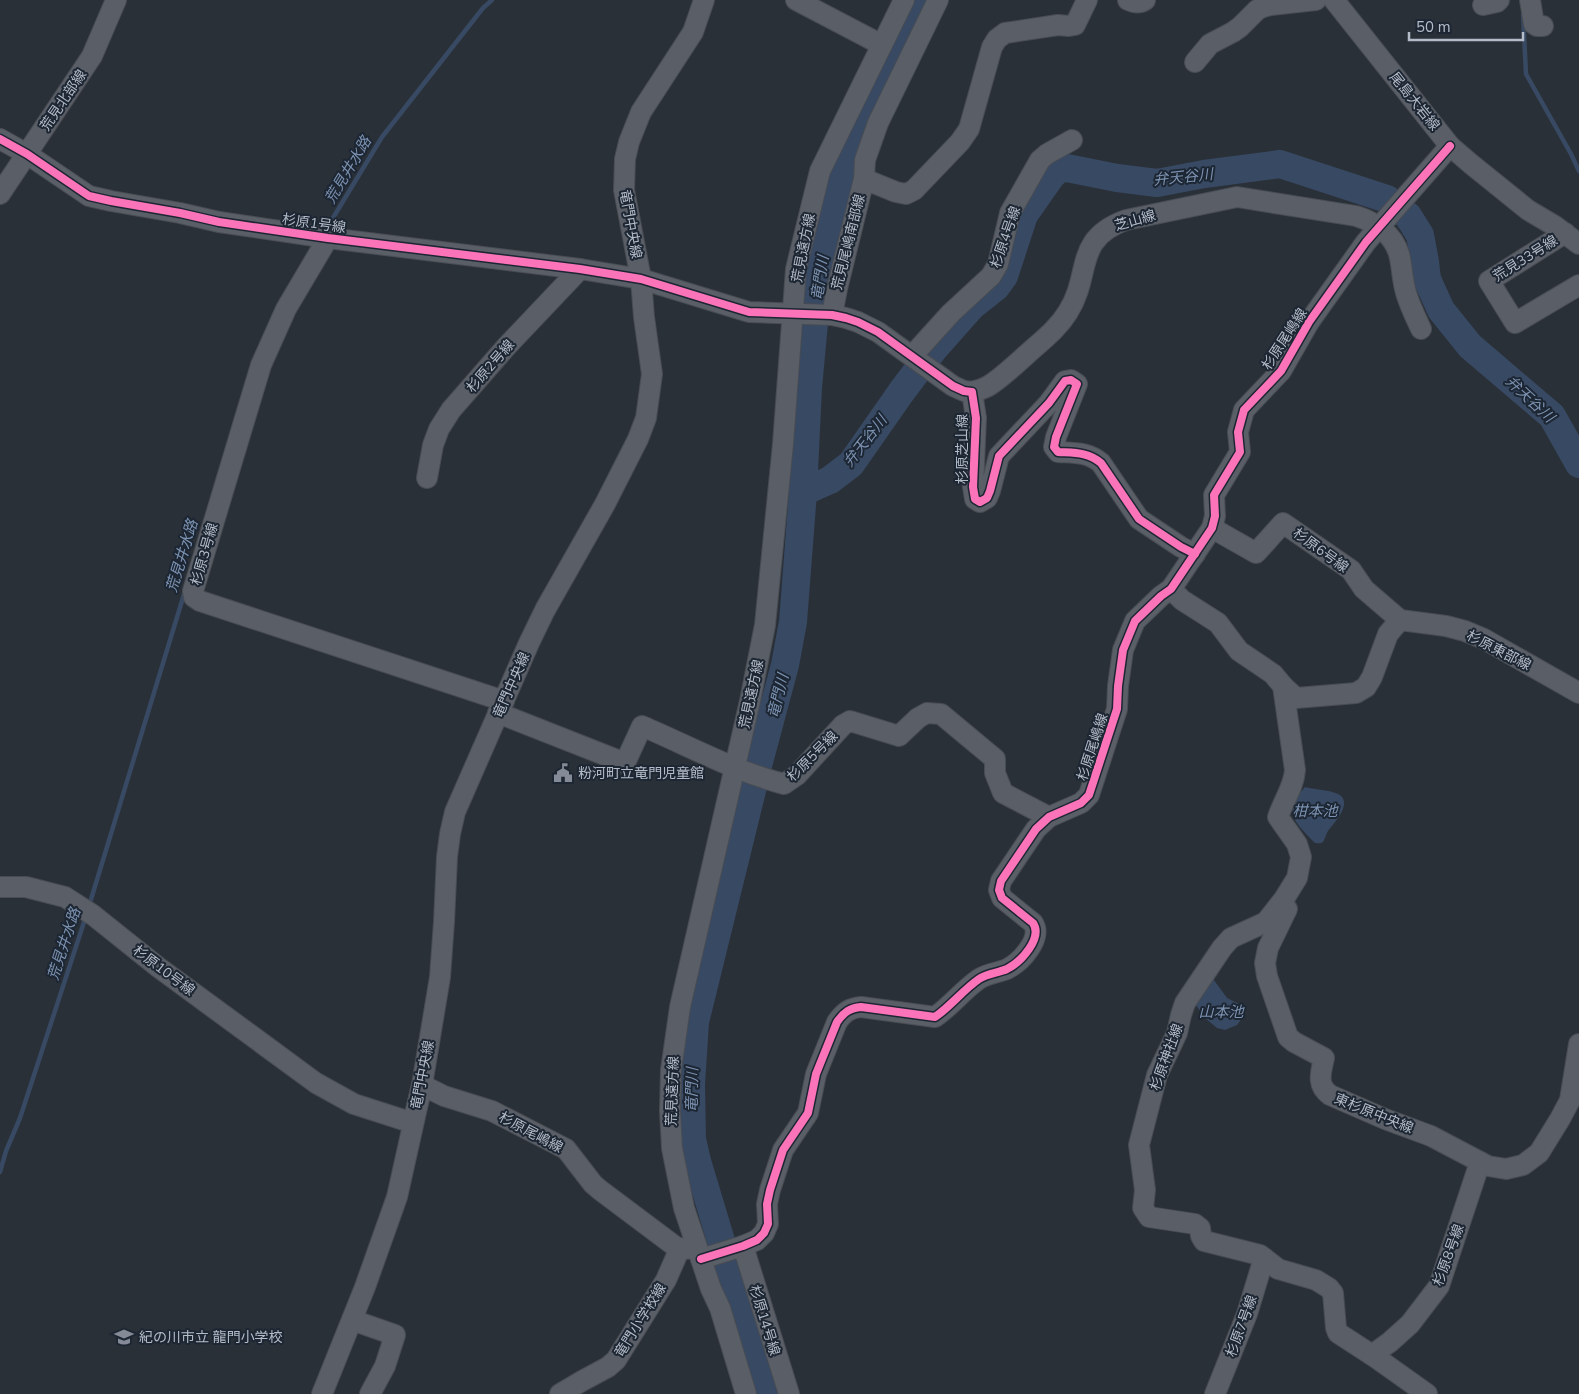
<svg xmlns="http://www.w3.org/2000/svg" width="1579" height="1394" font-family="'Nunito Sans','Noto Sans JP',sans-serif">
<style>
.water{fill:#384963}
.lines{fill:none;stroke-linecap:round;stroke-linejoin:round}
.stream{stroke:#384963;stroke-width:4.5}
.river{stroke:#384963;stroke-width:28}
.minor-casing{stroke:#484c53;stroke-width:22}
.minor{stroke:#5a5e66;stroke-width:20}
.cycleway-casing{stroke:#1d2633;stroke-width:11}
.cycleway{stroke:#fb73b8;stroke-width:8}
.labels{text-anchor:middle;stroke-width:4;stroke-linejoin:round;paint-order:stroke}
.street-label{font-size:14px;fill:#b4bcc9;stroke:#1d2633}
.poi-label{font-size:14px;fill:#b4bcc9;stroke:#1d2633;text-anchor:start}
.water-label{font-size:15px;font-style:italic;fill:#7c92b1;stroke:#1d2633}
</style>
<rect width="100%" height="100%" fill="#2a3038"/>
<g class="water">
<path d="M1305 787C1315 790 1337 790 1342 797 1350 807 1333 824 1328 831 1326 834 1325 839 1323 842 1320 844 1319 843 1315 843 1305 832 1285 817 1295 800 1297 795 1302 791 1305 787Z"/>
<polygon points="1211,976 1227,998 1243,1006 1245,1009 1245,1014 1237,1025 1225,1030 1217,1028 1205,1018 1196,1005 1196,994"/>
</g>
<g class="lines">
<g class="stream">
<polyline points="1523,14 1526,74 1571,154 1579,171"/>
<polyline points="325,231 382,137 483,8 492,0"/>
<polyline points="89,906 185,591"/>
<polyline points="0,1172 6,1151 20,1118 86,916"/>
</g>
<g class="river">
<polyline points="803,492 830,480 851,464 902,391 933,350 972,306 996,287 1004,276 1024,215 1052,175 1059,169 1067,168 1117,178 1157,183 1204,174 1280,164 1387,199 1408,216 1420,235 1425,262 1427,279 1441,310 1470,346 1552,416 1579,464"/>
<polyline points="767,1394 697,1161 692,1139 691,1085 695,1022 759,762 785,665 793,622 803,492 808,388 816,301 825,248 838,193 855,145 926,0"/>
</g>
<g class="minor-casing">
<g id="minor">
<polyline points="796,0 882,45"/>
<path d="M1128 0C1134 3 1139 4 1145 0"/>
<polyline points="1334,0 1450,146 1471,164 1528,210 1555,226 1579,244"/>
<polyline points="1530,0 1534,24 1537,26 1543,26"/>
<polyline points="1483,5 1497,2 1499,0"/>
<polyline points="1195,62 1210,44 1233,32 1240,27 1257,10 1263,7 1271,5 1316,0"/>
<path d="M0 139 27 154 89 196 111 201 180 213 219 222 328 238 580 269 641 279 749 312 832 315 846 318 858 322 878 332 953 386 964 391 972 392 976 418 973 487 975 499 980 502 987 498 990 491 999 456 1049 403 1065 381 1071 380 1077 384 1056 437 1054 447 1058 452C1075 453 1088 452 1101 463L1139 519 1181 547 1195 554"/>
<polyline points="864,179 865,160 878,123 938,0"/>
<polyline points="0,194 92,56 116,0"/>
<polyline points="1565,233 1489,281 1515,323 1579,285"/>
<polyline points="328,238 286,309 261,365 193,591 194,597 200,601 504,701"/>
<polyline points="832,315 837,289 864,179 896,192 906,194 914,190 960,142 969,129 992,47 997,39 1005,33 1058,25 1069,26 1075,25 1087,0"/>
<polyline points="912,356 951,313 991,276 998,264 1010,213 1040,160 1047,154 1072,140"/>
<path d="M972 392C978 390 984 389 990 385 1002 377 1014 366 1025 356 1040 342 1057 330 1068 312 1092 274 1073 239 1126 220L1237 197 1356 216C1375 222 1393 234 1399 254 1402 265 1402 277 1405 289 1408 302 1415 316 1421 329"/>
<polyline points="427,478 433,445 439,429 451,410 506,347 580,269"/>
<polyline points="1212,528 1256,553 1283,523 1351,570 1364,589 1400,620"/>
<path d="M1171 589 1182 600 1218 623 1239 651 1273 674 1283 686 1295 770C1294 787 1283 801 1278 817L1297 844 1301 857 1297 878 1284 899 1266 922 1231 938 1222 948 1185 1003 1181 1015 1177 1033 1157 1075 1139 1145 1145 1190 1143 1208 1149 1217 1195 1224 1200 1228 1201 1236 1204 1241 1260 1255 1278 1269 1316 1280 1329 1288 1333 1293 1336 1328 1338 1333 1375 1357 1427 1394"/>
<polyline points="1283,686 1296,698 1356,693 1366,687 1372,677 1388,634 1400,620 1446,626 1465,631 1484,639 1579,693"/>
<path d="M498 713 625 763 642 726C689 746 734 771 784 784L797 775 843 725 850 721 899 736 918 718 927 713 941 714 995 759V773L1003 793 1049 817"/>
<polyline points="0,887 26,887 65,897 93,915 158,967 316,1083 354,1104 413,1123 422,1085 444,1096 492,1111 566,1149 593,1184 600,1190 676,1247 684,1249 697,1248"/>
<path d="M1287 909 1268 948 1265 963 1267 976 1288 1037 1294 1042 1324 1058C1321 1072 1316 1085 1330 1095L1385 1119 1431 1136 1488 1166 1506 1169 1523 1165 1539 1153 1560 1119 1570 1100 1579 1044"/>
<polyline points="743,1246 789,1394"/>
<path d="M701 1259 743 1246 757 1240 764 1233 768 1224 767 1204 770 1190 783 1150 808 1113 816 1074 837 1022C844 1012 850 1008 861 1007L935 1017C951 1006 963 990 979 979 988 973 998 973 1007 969 1021 962 1043 938 1033 923L1002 898 999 890 1001 881 1036 829 1049 817 1081 803 1089 795 1117 709 1118 686 1123 650 1135 621 1161 596 1171 589 1212 528 1215 516 1214 495 1240 452 1238 432 1244 410 1281 371 1309 322 1366 242 1450 146"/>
<polyline points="352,1320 395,1335 385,1366 370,1394"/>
<polyline points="1372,1355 1390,1342 1410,1324 1439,1286 1480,1162"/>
<polyline points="322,1394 365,1287 397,1197 422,1085 440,977 444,922 447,857 450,834 455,812 529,643 545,610 605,504 638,439 646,418 652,374 644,317 641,279 624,190 625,159 629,142 641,112 693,32 704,0"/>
<polyline points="560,1394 582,1381 608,1367 616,1360 666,1280 680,1248"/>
<polyline points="746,1394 720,1308 711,1289 684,1208 672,1148 670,1111 671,1070 680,1007 750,701 765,625 783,444 796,269 820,171 904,0"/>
<polyline points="1215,1394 1247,1314 1264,1258"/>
</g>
</g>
<use href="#minor" class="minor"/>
<g class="cycleway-casing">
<g id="cycleway">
<path d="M0 139 27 154 89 196 111 201 180 213 219 222 328 238 580 269 641 279 749 312 832 315 846 318 858 322 878 332 953 386 964 391 972 392 976 418 973 487 975 499 980 502 987 498 990 491 999 456 1049 403 1065 381 1071 380 1077 384 1056 437 1054 447 1058 452C1075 453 1088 452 1101 463L1139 519 1181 547 1195 554"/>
<path d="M701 1259 743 1246 757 1240 764 1233 768 1224 767 1204 770 1190 783 1150 808 1113 816 1074 837 1022C844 1012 850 1008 861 1007L935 1017C951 1006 963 990 979 979 988 973 998 973 1007 969 1021 962 1043 938 1033 923L1002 898 999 890 1001 881 1036 829 1049 817 1081 803 1089 795 1117 709 1118 686 1123 650 1135 621 1161 596 1171 589 1212 528 1215 516 1214 495 1240 452 1238 432 1244 410 1281 371 1309 322 1366 242 1450 146"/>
</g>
</g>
<use href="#cycleway" class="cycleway"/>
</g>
<defs>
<g id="civic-bare" transform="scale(1.5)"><path d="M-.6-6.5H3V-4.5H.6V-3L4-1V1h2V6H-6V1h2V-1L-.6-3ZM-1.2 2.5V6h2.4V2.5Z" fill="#848b96" stroke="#1d2633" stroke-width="2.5" paint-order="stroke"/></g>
<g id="school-bare" transform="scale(1.5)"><path d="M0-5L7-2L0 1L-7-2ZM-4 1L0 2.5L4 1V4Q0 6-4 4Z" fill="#848b96" stroke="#1d2633" stroke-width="2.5" paint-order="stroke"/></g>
</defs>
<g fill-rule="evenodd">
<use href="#civic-bare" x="563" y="773"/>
<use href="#school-bare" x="124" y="1337"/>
</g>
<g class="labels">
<g class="street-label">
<text transform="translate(63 100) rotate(-56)" y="5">荒見北部線</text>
<text transform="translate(1415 101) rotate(51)" y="5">尾島大岩線</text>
<text transform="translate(1135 220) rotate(-16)" y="5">芝山線</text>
<text transform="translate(314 223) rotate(8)" y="5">杉原1号線</text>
<text transform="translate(631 224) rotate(80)" y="5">竜門中央線</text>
<text transform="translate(1005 237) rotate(-71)" y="5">杉原4号線</text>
<text transform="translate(848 242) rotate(-76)" y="5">荒見尾嶋南部線</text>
<text transform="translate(803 248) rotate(-79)" y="5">荒見遠方線</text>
<text transform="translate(1525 258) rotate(-32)" y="5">荒見33号線</text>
<text transform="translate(1284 339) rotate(-57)" y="5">杉原尾嶋線</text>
<text transform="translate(490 366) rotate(-49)" y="5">杉原2号線</text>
<text transform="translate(962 449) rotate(-90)" y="5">杉原芝山線</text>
<text transform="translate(1321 550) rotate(36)" y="5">杉原6号線</text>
<text transform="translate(204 554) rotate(-74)" y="5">杉原3号線</text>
<text transform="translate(1499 650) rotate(27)" y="5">杉原東部線</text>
<text transform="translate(511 685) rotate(-66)" y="5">竜門中央線</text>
<text transform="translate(751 694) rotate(-78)" y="5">荒見遠方線</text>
<text transform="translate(1092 747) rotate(-72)" y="5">杉原尾嶋線</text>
<text transform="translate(812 756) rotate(-45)" y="5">杉原5号線</text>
<text transform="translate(164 970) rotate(37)" y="5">杉原10号線</text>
<text transform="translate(1166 1057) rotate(-70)" y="5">杉原神社線</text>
<text transform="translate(422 1075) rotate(-79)" y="5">竜門中央線</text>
<text transform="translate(672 1091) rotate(-88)" y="5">荒見遠方線</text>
<text transform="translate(1374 1113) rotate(22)" y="5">東杉原中央線</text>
<text transform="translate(531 1132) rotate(28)" y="5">杉原尾嶋線</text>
<text transform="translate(1448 1255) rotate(-70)" y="5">杉原8号線</text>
<text transform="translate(640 1320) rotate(-58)" y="5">竜門小学校線</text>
<text transform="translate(765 1320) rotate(73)" y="5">杉原14号線</text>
<text transform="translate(1241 1326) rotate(-70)" y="5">杉原7号線</text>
</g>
<g class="poi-label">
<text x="578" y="778">粉河町立竜門児童館</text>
<text x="139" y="1342">紀の川市立 龍門小学校</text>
</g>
<g class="water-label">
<text transform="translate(348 170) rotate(-59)" y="5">荒見井水路</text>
<text transform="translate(1183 177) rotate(-6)" y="5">弁天谷川</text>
<text transform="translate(820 278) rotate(-81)" y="5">竜門川</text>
<text transform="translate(1530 399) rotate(43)" y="5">弁天谷川</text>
<text transform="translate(865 441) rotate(-52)" y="5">弁天谷川</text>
<text transform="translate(182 556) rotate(-73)" y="5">荒見井水路</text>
<text transform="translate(778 696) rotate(-76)" y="5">竜門川</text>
<text x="1315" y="816">柑本池</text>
<text transform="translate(64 944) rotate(-72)" y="5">荒見井水路</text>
<text x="1221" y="1017">山本池</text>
<text transform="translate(692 1090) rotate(-89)" y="5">竜門川</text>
</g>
</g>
<path d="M1409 32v8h114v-8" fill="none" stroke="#b4bcc9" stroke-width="2.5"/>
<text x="1416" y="32" font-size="15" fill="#b4bcc9" stroke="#1d2633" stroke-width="4" paint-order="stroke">50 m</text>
</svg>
